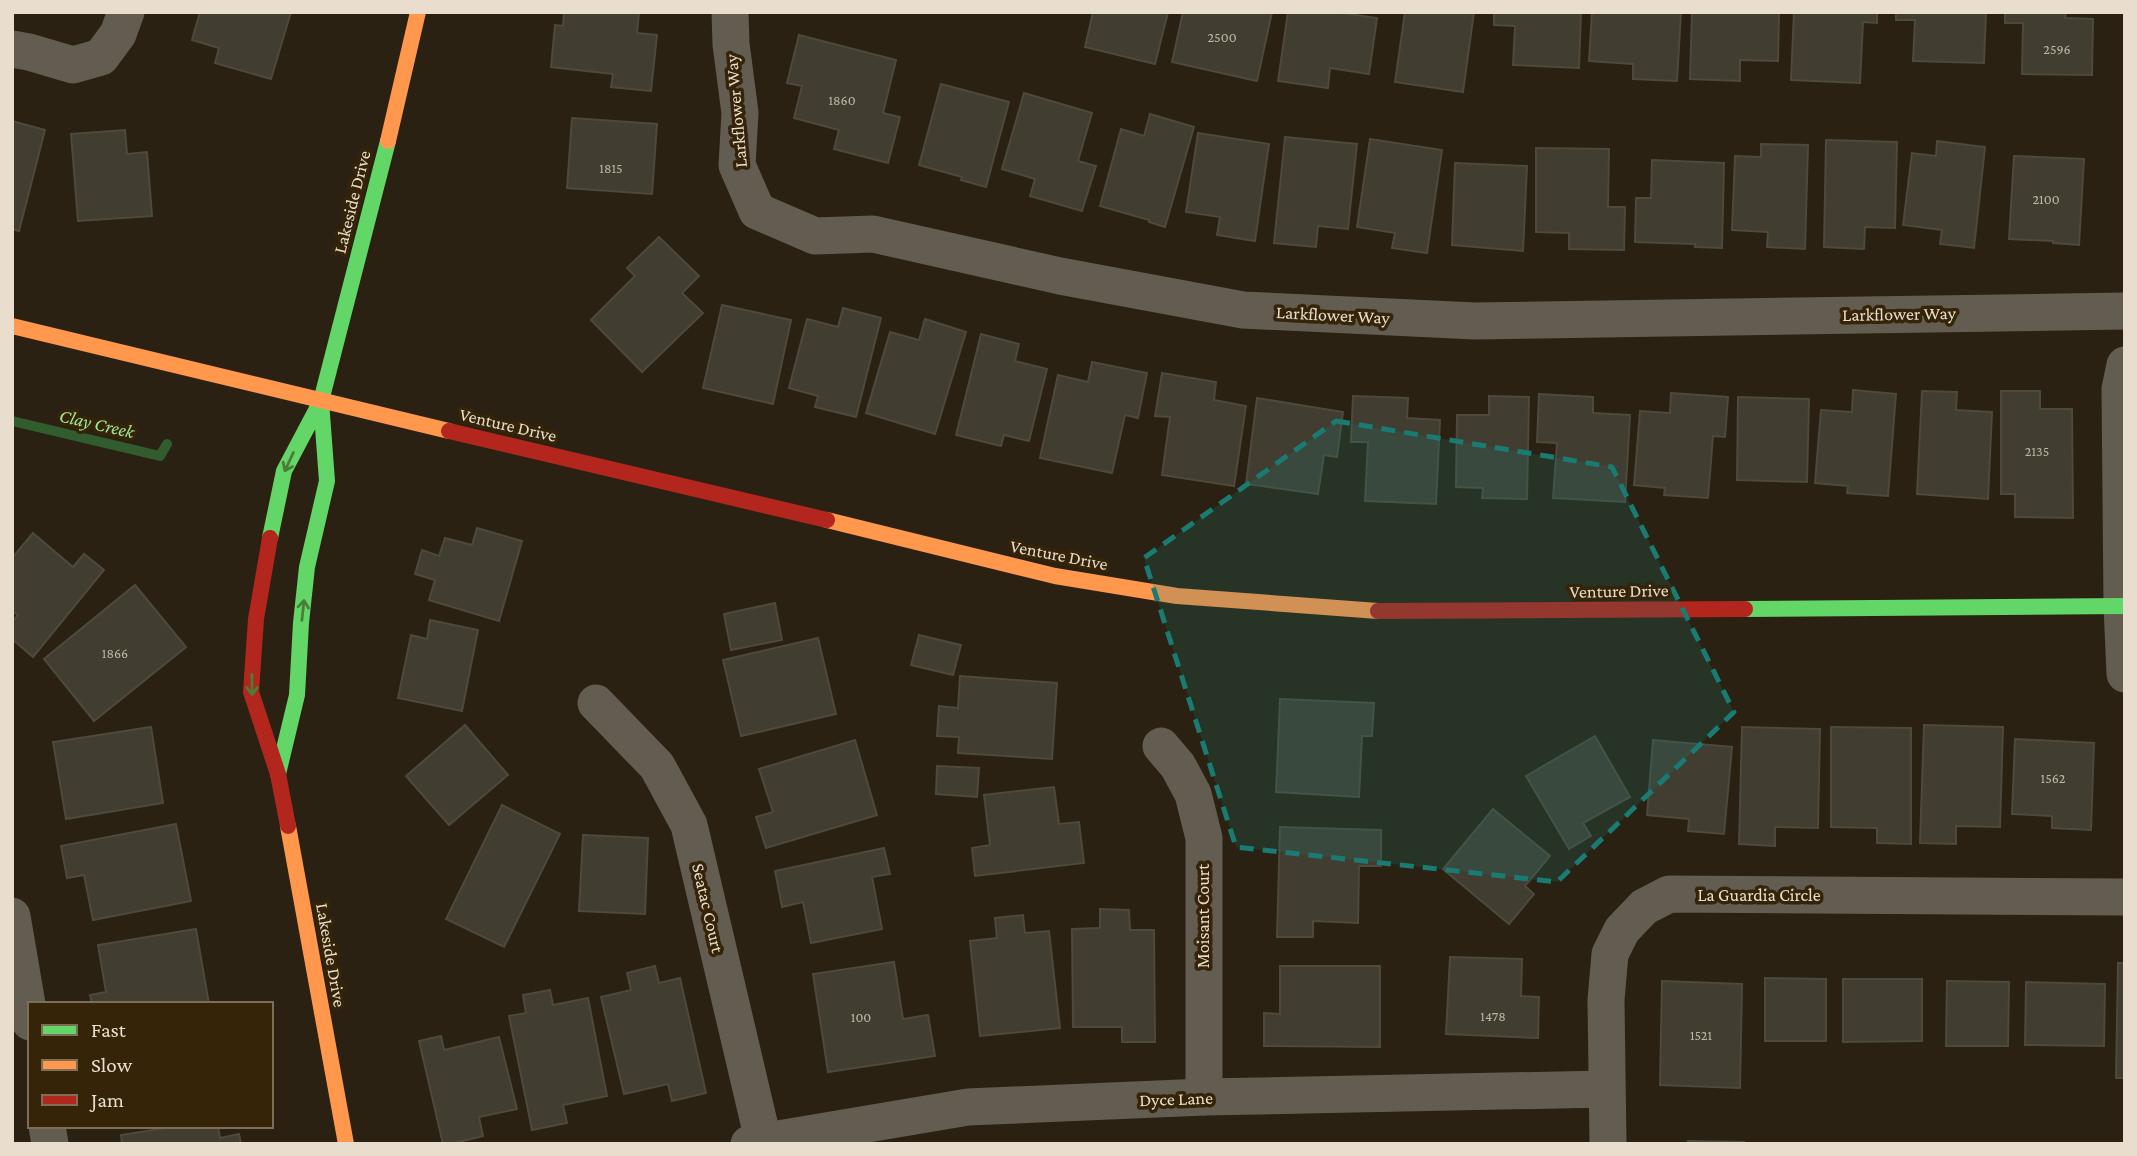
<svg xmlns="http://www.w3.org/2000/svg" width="2137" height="1156" font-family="'Crimson Pro',serif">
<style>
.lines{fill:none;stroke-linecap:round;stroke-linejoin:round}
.stream{stroke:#315c2d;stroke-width:10}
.building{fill:#413d30;stroke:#4d493c;stroke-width:2}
.street{stroke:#635c51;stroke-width:37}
.fast{stroke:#63d668;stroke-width:16}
.slow{stroke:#ff974d;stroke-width:16}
.jam{stroke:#b3261e;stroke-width:16}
.oneway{stroke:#4c7d38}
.marked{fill:#1a7b73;fill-opacity:0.2;stroke:#1a7b73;stroke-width:5;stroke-dasharray:14 9;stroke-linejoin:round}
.labels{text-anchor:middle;stroke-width:7;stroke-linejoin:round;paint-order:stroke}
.number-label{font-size:14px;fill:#bfb6a6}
.street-label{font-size:18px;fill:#e9dece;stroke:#352408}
.water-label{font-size:19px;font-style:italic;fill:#9fe59a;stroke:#352408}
</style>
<rect width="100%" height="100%" fill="#2a2112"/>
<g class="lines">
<polyline class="stream" points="12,421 160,456 167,444"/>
</g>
<g class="building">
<polygon points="200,12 291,12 271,79 215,63 219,48 192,40"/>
<polygon points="564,12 639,12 637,33 657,35 651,91 611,87 613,74 551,67 555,25 563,26"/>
<polygon points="1093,12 1168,12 1155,64 1085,47"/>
<polygon points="1183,12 1272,12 1257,81 1172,62"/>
<polygon points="1288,12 1336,12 1377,18 1369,74 1330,68 1328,88 1278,81"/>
<polygon points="1405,12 1474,12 1463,92 1395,82"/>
<polygon points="1494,12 1581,12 1579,68 1513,65 1515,26 1494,25"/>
<polygon points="1592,12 1681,12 1677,81 1633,79 1633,64 1589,61"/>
<polygon points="1692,12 1779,12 1778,61 1740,60 1740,81 1690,79"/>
<polygon points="1794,12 1877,12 1877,23 1863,22 1860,83 1791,80"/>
<polygon points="1896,12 1986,12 1984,63 1913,61 1915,20 1896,20"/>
<polygon points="2005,12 2066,12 2065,18 2093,19 2092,75 2022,74 2023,23 2005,23"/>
<polygon points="799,35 896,60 883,113 900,117 888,163 834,149 839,130 794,118 802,86 787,83"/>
<polygon points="941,84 1009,102 986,187 961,180 962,177 919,165"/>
<polygon points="1024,93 1092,113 1078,161 1096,166 1082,211 1030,196 1035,179 1002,169"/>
<polygon points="1150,114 1194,127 1165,227 1149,222 1149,220 1100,206 1121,129 1144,136"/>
<polygon points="572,118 657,124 652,194 567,188"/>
<polygon points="12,121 45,130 19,231 12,229"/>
<polygon points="125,130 127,154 147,152 152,216 78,221 71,134"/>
<polygon points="1198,133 1269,144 1255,241 1217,235 1220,217 1186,212"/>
<polygon points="1285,137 1357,144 1348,229 1318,226 1316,247 1274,243"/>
<polygon points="1370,139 1442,150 1427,253 1392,248 1395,233 1357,227"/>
<polygon points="1826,140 1897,142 1895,228 1865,227 1864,249 1824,247"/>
<polygon points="1937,141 1985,147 1974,248 1940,244 1942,230 1903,225 1912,153 1936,156"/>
<polygon points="1761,144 1808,145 1805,249 1767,247 1768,232 1732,230 1735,156 1761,157"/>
<polygon points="1536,148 1609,149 1608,207 1625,207 1624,250 1569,249 1569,233 1536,232"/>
<polygon points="2014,156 2084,159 2079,245 2053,243 2053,241 2009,239"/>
<polygon points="1652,160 1724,163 1722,248 1695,247 1695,244 1635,242 1636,198 1651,198"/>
<polygon points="1455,163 1527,166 1523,251 1452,245"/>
<polygon points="659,237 699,276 682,293 703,313 642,372 591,320 635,276 627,268"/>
<polygon points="722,305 791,320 773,404 703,388"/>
<polygon points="843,308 881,318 856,417 815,407 818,396 789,388 807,319 838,327"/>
<polygon points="925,319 966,332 935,434 866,413 890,332 919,340"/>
<polygon points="981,334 1019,344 1015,361 1047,369 1029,441 1004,435 1001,446 956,435"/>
<polygon points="1092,362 1147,373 1138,418 1125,415 1112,473 1040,458 1058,375 1088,382"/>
<polygon points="1162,373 1216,382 1214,400 1246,406 1234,486 1162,475 1170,417 1155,416"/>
<polygon points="1853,390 1896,394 1888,496 1847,493 1848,486 1815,483 1821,410 1852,412"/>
<polygon points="1922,391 1957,392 1956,410 1992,412 1988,499 1917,494"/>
<polygon points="2001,391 2040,391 2040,409 2072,409 2073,518 2015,517 2015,494 2001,494"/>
<polygon points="1671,393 1728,397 1725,437 1713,436 1708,498 1664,495 1665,488 1634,485 1640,411 1670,413"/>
<polygon points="1539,394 1593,397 1593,413 1630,415 1625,502 1553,498 1557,443 1537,442"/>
<polygon points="1353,396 1408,398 1407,418 1440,420 1436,504 1365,501 1368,442 1351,442"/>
<polygon points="1489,396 1529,397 1527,499 1482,498 1483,488 1456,487 1457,415 1489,415"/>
<polygon points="1738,397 1809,399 1807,482 1737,480"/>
<polygon points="1257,398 1343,412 1337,457 1324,455 1318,494 1246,484"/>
<polygon points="477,528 522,541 499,621 429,600 435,580 415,574 422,550 439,556 445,538 472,545"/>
<polygon points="33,533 73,567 84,554 104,570 33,657 12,639 12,622 18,615 12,611 12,558"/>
<polygon points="135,585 186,647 94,721 44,659"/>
<polygon points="775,603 782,640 731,650 724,614"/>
<polygon points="430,620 478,630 462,711 398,698 411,635 427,639"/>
<polygon points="919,635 961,645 953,675 911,665"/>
<polygon points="818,638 836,714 741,736 723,660"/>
<polygon points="960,676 1057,683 1052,759 958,753 959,737 937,736 939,706 958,708"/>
<polygon points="1280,699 1374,703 1372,736 1362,736 1359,797 1276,792"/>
<polygon points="465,725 508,775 449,825 406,776"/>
<polygon points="1924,725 2003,727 2000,827 1956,826 1956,844 1920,843"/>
<polygon points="151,727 163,803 66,819 53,742"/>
<polygon points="1742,727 1820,729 1818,828 1775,827 1775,846 1739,844"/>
<polygon points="1831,727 1911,728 1911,844 1877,843 1877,828 1831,827"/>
<polygon points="1595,736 1630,797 1583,823 1591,836 1569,849 1526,776"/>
<polygon points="2015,739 2094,743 2091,830 2052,828 2052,816 2012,814"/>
<polygon points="855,740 877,815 766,848 756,817 773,812 759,769"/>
<polygon points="1653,740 1732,747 1724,834 1688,831 1689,819 1647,815"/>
<polygon points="937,766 979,768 977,797 936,794"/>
<polygon points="1054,787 1059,824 1079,822 1084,863 975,876 972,848 990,845 984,795"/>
<polygon points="502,805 560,834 504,947 446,919"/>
<polygon points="1493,809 1550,856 1525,886 1534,894 1509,924 1443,869"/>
<polygon points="176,824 191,901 93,920 84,875 67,878 61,846"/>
<polygon points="1280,827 1381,830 1381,866 1359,866 1358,923 1313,921 1313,937 1277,937"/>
<polygon points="583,835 648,838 645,914 579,911"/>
<polygon points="884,848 890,874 872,877 882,929 811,943 803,902 782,907 775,871"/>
<polygon points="1100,909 1129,910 1130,930 1154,930 1155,1042 1122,1042 1122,1027 1073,1027 1072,929 1100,928"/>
<polygon points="1023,915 1025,933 1049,931 1060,1028 980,1036 970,941 997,938 995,918"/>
<polygon points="196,929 209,1004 92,1004 90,995 106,992 98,945"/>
<polygon points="1450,957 1522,959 1521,996 1539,997 1538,1038 1446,1034"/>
<polygon points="894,962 903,1019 928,1015 935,1056 828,1072 813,974"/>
<polygon points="2118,963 2125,963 2125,1078 2116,1078"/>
<polygon points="655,966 659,983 680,978 706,1093 672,1101 668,1084 624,1094 601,997 631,990 627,973"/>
<polygon points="1280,966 1380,966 1380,1047 1264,1046 1264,1013 1280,1014"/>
<polygon points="1765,978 1826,979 1826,1041 1765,1041"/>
<polygon points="1843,979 1922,979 1922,1041 1843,1042"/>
<polygon points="1662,981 1742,984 1740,1088 1660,1085"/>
<polygon points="1947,981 2009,982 2008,1046 1946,1046"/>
<polygon points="2026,982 2105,984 2104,1046 2025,1045"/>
<polygon points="550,990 553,1005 588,998 607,1096 563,1105 567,1123 532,1130 509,1016 526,1013 523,995"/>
<polygon points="441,1036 444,1050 499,1037 517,1109 479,1117 483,1136 451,1144 443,1144 419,1041"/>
<polygon points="178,1126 218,1126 220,1138 239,1134 241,1144 122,1144 121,1135"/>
<polygon points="1688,1141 1744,1142 1744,1144 1688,1144"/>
</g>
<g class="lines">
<g class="street">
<polyline points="730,12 731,44 740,113 737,165 757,211 815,236 873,234 1060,276 1243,310 1475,321 2125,311"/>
<polyline points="12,49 29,52 73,65 101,57 118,34 126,12"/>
<polyline points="2125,365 2120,389 2122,606 2125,674"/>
<polyline points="596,703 657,766 689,825 764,1144"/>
<polyline points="1161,746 1178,766 1193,794 1204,838 1204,1097"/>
<polyline points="12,916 30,1022"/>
<polyline points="47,1126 50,1144"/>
<polyline points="749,1144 968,1107 1204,1097 1606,1089"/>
<polyline points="1608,1144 1606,1000 1610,954 1622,930 1644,907 1669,894 2125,897"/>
</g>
<g class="fast">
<polyline points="270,538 284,471 321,401 388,141"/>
<polyline points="1745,609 2125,606"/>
<polyline points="278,774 297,695 301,623 307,567 327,481 321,401"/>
</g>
<g class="slow">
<polyline points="388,141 418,12"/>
<polyline points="12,326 449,431"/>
<polyline points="827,520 1055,576 1177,596 1378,611"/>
<polyline points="288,826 346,1144"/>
</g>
<g class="jam">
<polyline points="449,431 827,520"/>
<polyline points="270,538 256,619 251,692 278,774 288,826"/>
<polyline points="1378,611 1745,609"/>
</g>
</g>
<defs><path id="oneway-shaft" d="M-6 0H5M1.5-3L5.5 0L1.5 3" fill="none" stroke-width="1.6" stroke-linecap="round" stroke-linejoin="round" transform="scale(1.75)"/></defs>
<g class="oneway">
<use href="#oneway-shaft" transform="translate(289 462) rotate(115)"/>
<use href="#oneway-shaft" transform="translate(303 610) rotate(-84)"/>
<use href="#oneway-shaft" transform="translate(252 685) rotate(89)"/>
</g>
<path class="marked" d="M1336 421 1612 467 1734 712 1557 882 1236 847 1144 558Z"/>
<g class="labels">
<g class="number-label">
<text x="1222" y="42">2500</text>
<text x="2057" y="54">2596</text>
<text x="842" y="105">1860</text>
<text x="611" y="173">1815</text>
<text x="2046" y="204">2100</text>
<text x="2037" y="456">2135</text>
<text x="115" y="658">1866</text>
<text x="2053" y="783">1562</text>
<text x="1493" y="1021">1478</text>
<text x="861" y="1022">100</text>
<text x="1701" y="1040">1521</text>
</g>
<g class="street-label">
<text transform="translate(736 111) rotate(-95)" y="6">Larkflower Way</text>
<text transform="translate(352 202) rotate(-76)" y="6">Lakeside Drive</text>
<text transform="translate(1899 314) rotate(-1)" y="6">Larkflower Way</text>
<text transform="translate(1333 315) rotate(3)" y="6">Larkflower Way</text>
<text transform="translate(508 425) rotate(13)" y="6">Venture Drive</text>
<text transform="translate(1059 555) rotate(11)" y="6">Venture Drive</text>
<text transform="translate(1619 591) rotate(-1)" y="6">Venture Drive</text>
<text x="1759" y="901">La Guardia Circle</text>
<text transform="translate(708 908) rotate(77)" y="6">Seatac Court</text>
<text transform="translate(1203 916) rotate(-90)" y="6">Moisant Court</text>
<text transform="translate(331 955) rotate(80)" y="6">Lakeside Drive</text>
<text transform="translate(1176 1099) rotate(-2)" y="6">Dyce Lane</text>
</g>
<g class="water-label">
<text transform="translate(97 423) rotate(13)" y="7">Clay Creek</text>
</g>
</g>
<rect width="2137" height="1156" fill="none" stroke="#e9dece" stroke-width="28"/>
<rect x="28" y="1002" width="245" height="126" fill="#352408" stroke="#7d6e57" stroke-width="2"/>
<rect x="42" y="1025" width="35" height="10" fill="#63d668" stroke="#7d6e57" stroke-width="2"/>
<text x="91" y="1037" font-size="21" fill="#e9dece">Fast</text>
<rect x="42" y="1060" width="35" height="10" fill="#ff974d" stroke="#7d6e57" stroke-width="2"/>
<text x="91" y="1072" font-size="21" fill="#e9dece">Slow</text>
<rect x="42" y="1095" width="35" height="10" fill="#b3261e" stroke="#7d6e57" stroke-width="2"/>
<text x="91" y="1107" font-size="21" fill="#e9dece">Jam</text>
</svg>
